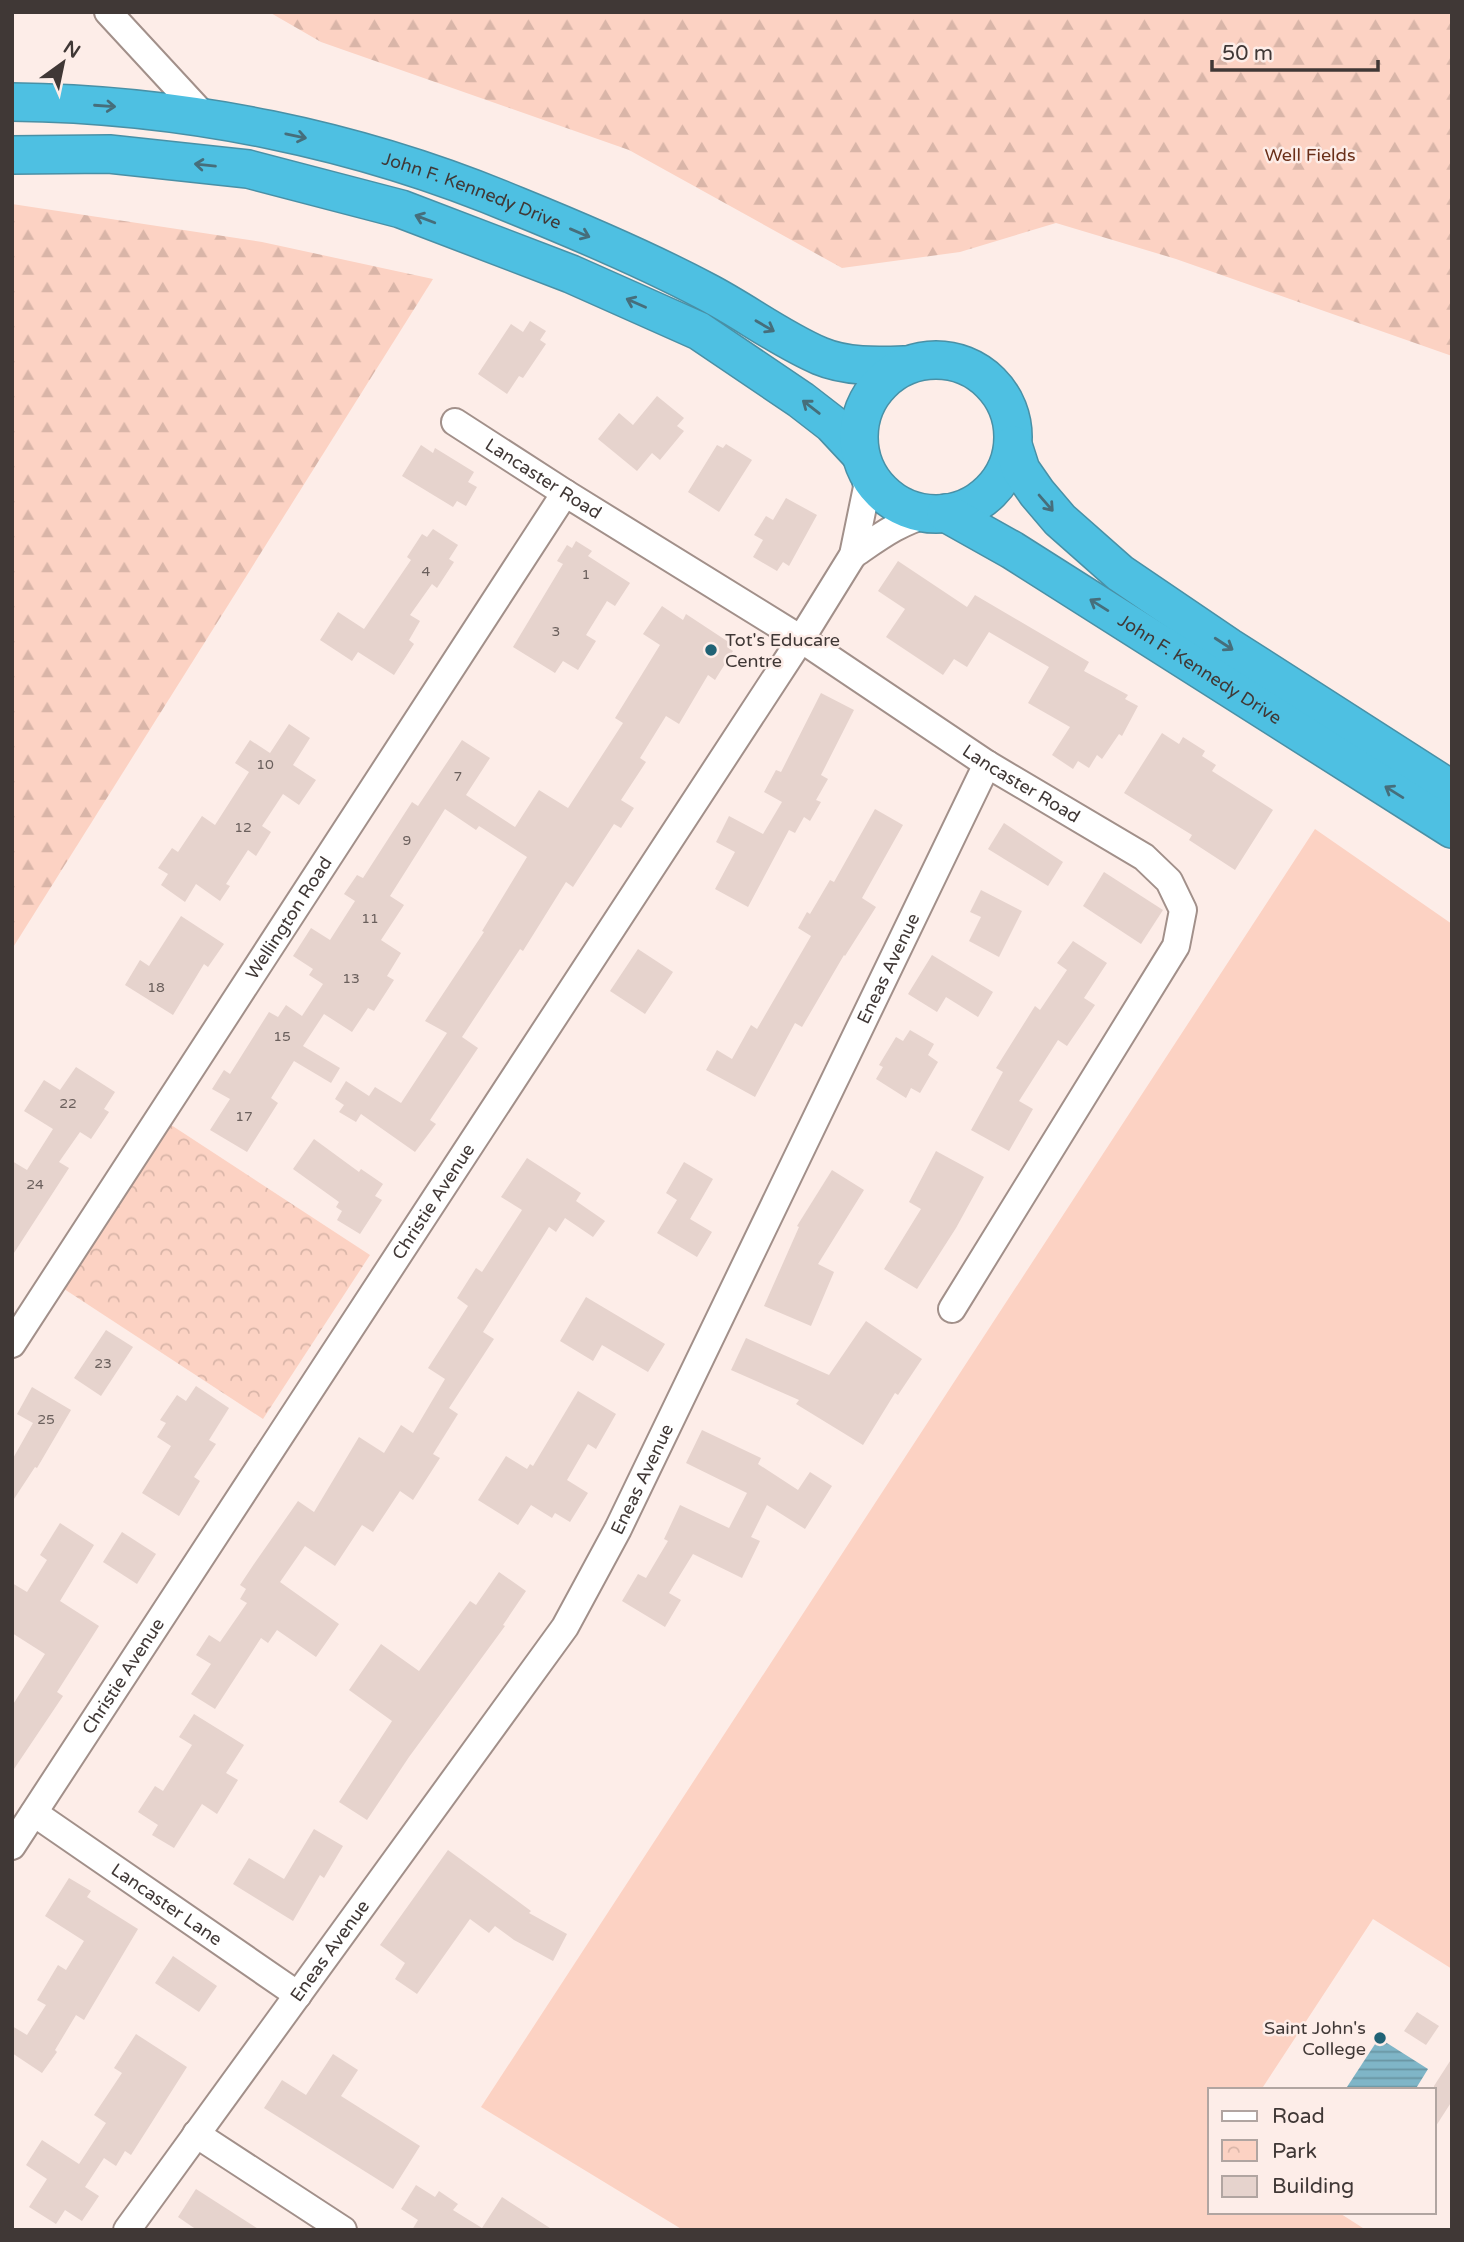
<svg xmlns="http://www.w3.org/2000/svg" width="1464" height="2242" font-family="'Varela Round',sans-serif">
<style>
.forest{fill:url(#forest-firs)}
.park{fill:url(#park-crowns)}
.pitch{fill:#fcd2c3}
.water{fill:url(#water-rules)}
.building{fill:#e6d3cd}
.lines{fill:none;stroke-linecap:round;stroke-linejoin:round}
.minor-casing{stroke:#a2908a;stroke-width:30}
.highway-casing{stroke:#4990a6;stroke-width:40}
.minor{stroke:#fff;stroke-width:26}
.highway{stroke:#4ec0e2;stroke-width:37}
.oneway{stroke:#466e7b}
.poi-dot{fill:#206275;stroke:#fdede8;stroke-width:2.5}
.labels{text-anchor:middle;stroke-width:5;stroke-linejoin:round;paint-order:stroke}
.number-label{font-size:14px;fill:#6a5f5c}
.park-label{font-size:18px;fill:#6a2f19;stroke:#fdede8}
.street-label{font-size:18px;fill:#403836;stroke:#fdede8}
.poi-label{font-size:18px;fill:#403836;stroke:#fdede8;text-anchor:start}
</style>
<defs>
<pattern id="forest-firs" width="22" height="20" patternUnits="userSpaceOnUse" patternTransform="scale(1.75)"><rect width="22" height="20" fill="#fcd2c3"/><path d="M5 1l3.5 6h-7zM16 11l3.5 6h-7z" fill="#d9b5a8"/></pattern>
<pattern id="park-crowns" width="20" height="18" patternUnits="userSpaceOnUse" patternTransform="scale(1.75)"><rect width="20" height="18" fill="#fcd2c3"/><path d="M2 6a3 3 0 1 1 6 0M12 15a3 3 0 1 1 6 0" fill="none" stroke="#d9b5a8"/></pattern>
<pattern id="water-rules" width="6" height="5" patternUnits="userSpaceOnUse" patternTransform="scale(1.75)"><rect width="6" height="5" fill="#7fb5c7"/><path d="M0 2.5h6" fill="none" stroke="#6994a2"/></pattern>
</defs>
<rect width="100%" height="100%" fill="#fdede8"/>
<g class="forest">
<polygon points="269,12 1452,12 1452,356 1176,259 1056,223 960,252 842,268 629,150 321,42"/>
<polygon points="12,204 262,242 433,279 12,949"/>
</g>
<polygon class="park" points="165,1121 370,1255 263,1419 58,1285"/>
<polygon class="pitch" points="1315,829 1452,924 1452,1969 1373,1919 1261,2090 1210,2090 1210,2212 1338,2212 1366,2230 683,2230 481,2107"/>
<polygon class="water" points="1379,2038 1428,2069 1415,2090 1345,2090"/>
<g class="building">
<polygon points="530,321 546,331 540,340 546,344 523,378 519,376 507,394 478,374 511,324 523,332"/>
<polygon points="657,396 684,418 677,426 684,431 660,460 652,453 637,471 598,439 619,413 633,425"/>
<polygon points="726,444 752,460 719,512 688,492 717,445 723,448"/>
<polygon points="421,445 433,453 435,448 474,472 468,482 477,487 466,506 457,501 453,507 402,476"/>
<polygon points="786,498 817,515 789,566 783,562 777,571 753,557 763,540 754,535 766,516 773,520"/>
<polygon points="433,529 458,545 449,559 454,562 437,588 432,584 410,615 420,621 409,640 414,644 394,675 358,652 352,661 320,640 338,612 364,629 411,560 407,557 422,534 427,537"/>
<polygon points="576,541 592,551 588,556 630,583 615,606 607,601 586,635 596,641 578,670 563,661 555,673 513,647 563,564 557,561 567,545 572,548"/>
<polygon points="898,561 967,607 975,595 1089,662 1084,671 1128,695 1125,699 1138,706 1122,736 1119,734 1102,759 1097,755 1089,768 1078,761 1073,769 1052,755 1070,727 1028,703 1049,667 989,632 967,667 954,659 943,675 886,637 905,609 878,591"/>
<polygon points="662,606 683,620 686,614 730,643 727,647 733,651 715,680 708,675 679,724 666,716 640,758 646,762 621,800 634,808 621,828 614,824 573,887 566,882 523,951 520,949 462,1037 478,1048 430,1120 436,1124 415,1152 361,1114 356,1122 339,1112 344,1105 335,1099 346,1081 369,1096 375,1087 401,1103 447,1033 425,1021 484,932 482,931 527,857 479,826 476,830 445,809 390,896 404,905 381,940 401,953 387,976 394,980 374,1011 368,1008 352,1032 324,1014 303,1046 340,1068 331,1083 294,1061 271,1098 278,1103 247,1152 210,1130 230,1099 212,1089 224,1070 230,1074 269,1012 278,1017 286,1005 302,1016 323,984 309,975 313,969 293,956 311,928 330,940 355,901 344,894 357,875 363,878 412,802 418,806 462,740 490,758 466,795 515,827 539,790 568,808 623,723 615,718 660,645 643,634"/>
<polygon points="821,693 854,710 821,775 828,779 816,800 821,802 810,821 804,817 795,833 789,830 748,907 715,889 735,852 716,842 729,816 763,834 782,802 764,792 776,770 781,772"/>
<polygon points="289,724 310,738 293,765 316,780 299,805 283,794 262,826 271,832 256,856 248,850 226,884 230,886 220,901 196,884 185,902 161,885 168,874 158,868 172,848 178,852 202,816 215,825 249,772 235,763 250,740 270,753"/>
<polygon points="1162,733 1179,744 1183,737 1205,751 1202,756 1216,765 1212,771 1273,810 1235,870 1189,840 1192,835 1124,793"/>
<polygon points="875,809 903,825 862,898 876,907 845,956 844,955 802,1027 795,1023 755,1097 706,1070 717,1050 732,1059 751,1025 757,1029 811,936 798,928 807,912 810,914 830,880 834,882"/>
<polygon points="1004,823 1063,862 1048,886 988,849"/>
<polygon points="1104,872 1163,910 1141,944 1083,906"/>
<polygon points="981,890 1022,911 999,957 969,941 981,917 970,912"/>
<polygon points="181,916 224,944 208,967 204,964 173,1015 125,985 140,960 149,966"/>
<polygon points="1073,941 1107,963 1084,998 1095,1005 1067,1046 1058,1040 1019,1101 1033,1109 1009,1151 971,1130 1003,1072 996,1068 1035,1006 1040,1010 1067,970 1057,963"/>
<polygon points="638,949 673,972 645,1014 610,991"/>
<polygon points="932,955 993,992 978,1017 946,997 937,1012 908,994"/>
<polygon points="910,1030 934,1044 928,1055 938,1062 920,1093 911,1088 906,1098 876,1079 883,1067 879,1065 896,1037 903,1041"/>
<polygon points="76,1067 115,1092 104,1109 109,1112 91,1139 80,1132 59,1162 69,1168 12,1256 12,1161 27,1170 53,1129 24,1111 44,1080 60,1090"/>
<polygon points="314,1139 359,1172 361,1169 383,1184 375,1196 382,1200 360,1234 337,1220 342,1211 336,1207 339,1202 293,1169"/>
<polygon points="936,1151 984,1177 956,1228 917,1289 884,1269 921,1209 909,1202"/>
<polygon points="527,1158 581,1193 576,1201 605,1221 593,1237 565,1218 556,1232 549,1227 483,1332 494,1339 449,1408 458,1414 433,1454 440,1458 413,1500 400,1491 373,1532 362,1525 335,1566 305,1546 280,1582 339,1624 316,1657 277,1630 268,1643 261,1638 215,1709 191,1694 211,1664 196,1655 209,1635 220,1642 247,1603 240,1599 246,1589 240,1585 254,1564 298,1501 314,1512 359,1437 384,1453 401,1425 413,1433 445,1379 428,1368 468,1306 457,1298 476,1268 482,1272 522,1210 501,1197"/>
<polygon points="684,1162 713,1179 690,1219 712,1232 697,1257 657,1233 677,1200 666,1193"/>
<polygon points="832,1170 864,1190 818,1264 834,1272 811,1326 764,1306 799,1227 797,1226"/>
<polygon points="586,1297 665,1344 648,1372 602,1345 593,1361 560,1341"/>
<polygon points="866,1321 922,1359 898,1395 895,1393 863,1445 796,1404 799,1400 731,1370 746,1338 829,1375"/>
<polygon points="106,1330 133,1347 101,1396 74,1378"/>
<polygon points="196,1386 229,1408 209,1440 216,1444 194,1477 200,1481 179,1516 142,1493 171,1446 157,1437 166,1423 160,1420 177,1395 186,1401"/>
<polygon points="32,1387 71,1410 37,1468 35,1467 12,1502 12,1460 33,1423 17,1414"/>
<polygon points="578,1391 616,1414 596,1449 588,1444 567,1480 588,1493 570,1522 555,1513 552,1518 531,1505 518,1525 478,1500 506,1456 527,1469 530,1464 533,1466"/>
<polygon points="702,1430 761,1458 758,1464 798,1490 810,1472 832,1486 805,1529 767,1505 751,1537 760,1541 742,1578 693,1554 669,1593 681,1600 665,1627 622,1601 638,1574 646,1578 668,1541 664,1539 680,1505 729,1528 747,1493 686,1463"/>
<polygon points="60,1523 94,1545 60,1601 99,1626 57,1692 63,1696 12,1772 12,1706 45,1654 12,1633 12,1583 27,1592 47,1560 40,1555"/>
<polygon points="122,1532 156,1554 137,1584 103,1562"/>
<polygon points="499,1572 526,1591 503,1625 505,1626 409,1757 367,1820 339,1802 392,1721 349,1690 381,1644 419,1671 470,1601 476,1605"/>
<polygon points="194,1714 244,1745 226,1773 238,1780 217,1814 202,1804 174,1848 152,1835 158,1825 138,1812 155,1786 163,1791 192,1745 179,1737"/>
<polygon points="314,1829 343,1846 324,1878 320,1875 293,1921 233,1884 249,1858 284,1879"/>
<polygon points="448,1850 531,1911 529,1913 567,1934 553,1961 514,1940 495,1926 489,1933 470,1919 417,1994 395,1979 405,1963 380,1945"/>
<polygon points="69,1878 91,1891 87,1897 138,1929 84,2020 76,2015 55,2050 57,2052 42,2073 12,2053 12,2026 27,2035 46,2005 37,2000 58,1965 66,1970 84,1941 45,1916"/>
<polygon points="173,1956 217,1986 199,2012 155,1983"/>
<polygon points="1417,2012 1439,2026 1426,2045 1404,2031"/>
<polygon points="136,2034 187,2067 131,2155 125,2151 116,2166 104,2158 85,2187 99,2196 82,2221 65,2210 56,2224 29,2207 47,2179 26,2165 42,2140 79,2164 106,2123 94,2115 122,2073 114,2068"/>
<polygon points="333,2054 358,2070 341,2096 420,2146 393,2189 264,2108 282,2080 306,2095"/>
<polygon points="1452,2058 1452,2101 1434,2129 1434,2086"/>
<polygon points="416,2185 435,2197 439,2191 458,2204 453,2210 482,2228 502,2197 553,2230 412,2230 418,2220 401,2209"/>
<polygon points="196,2189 260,2230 197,2230 178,2217"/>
</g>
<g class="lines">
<g class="minor-casing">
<g id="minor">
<polyline points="108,12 205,117"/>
<path id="s1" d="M455 422 565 493 801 639 987 764 1144 857 1169 881 1183 910 1176 946 952 1309"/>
<path d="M853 555C878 538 900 521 930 514"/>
<path id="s2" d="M12 1344 565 493"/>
<path id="s3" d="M34 1813 298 1995"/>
<path id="s4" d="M12 1846 801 639 853 555 867 487 863 464"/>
<polyline points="196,2134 343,2230"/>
<path id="s5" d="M127 2230 565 1627 618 1529 987 764"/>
</g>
</g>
<g class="highway-casing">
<g id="highway">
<path id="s6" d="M12 102C185 104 358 139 517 206 581 232 645 259 705 291 744 311 780 339 820 356 846 367 877 366 904 365"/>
<polyline points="12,155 109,154 248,169 401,209 571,274 699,331 801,400 832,424 860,454"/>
<circle cx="936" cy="437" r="77"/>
<polyline points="1013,445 1021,470 1037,493 1060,520 1120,573 1229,647 1452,790"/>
<path id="s7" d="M946 513 1012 550 1452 829"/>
</g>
</g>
<use href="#minor" class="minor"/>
<use href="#highway" class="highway"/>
</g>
<defs><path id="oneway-shaft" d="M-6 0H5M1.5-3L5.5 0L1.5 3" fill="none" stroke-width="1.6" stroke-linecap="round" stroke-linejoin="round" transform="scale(1.75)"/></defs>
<g class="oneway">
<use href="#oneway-shaft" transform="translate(105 106) rotate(4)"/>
<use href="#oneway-shaft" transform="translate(296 136) rotate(12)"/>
<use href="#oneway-shaft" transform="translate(205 165) rotate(-174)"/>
<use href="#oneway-shaft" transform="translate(425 219) rotate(-159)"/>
<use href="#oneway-shaft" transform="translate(580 233) rotate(23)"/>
<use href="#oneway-shaft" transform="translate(636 303) rotate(-156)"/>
<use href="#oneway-shaft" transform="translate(765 326) rotate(30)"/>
<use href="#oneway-shaft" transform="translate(811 407) rotate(-142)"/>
<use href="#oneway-shaft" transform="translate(1046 503) rotate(49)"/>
<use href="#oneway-shaft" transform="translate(1099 605) rotate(-148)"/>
<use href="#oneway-shaft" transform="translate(1224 644) rotate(33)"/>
<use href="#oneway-shaft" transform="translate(1394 792) rotate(-148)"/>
</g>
<g class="poi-dot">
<circle cx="711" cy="650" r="7"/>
<circle cx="1380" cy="2038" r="7"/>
</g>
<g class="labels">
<g class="number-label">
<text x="426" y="576">4</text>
<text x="586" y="579">1</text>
<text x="556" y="636">3</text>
<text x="265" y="769">10</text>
<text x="458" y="781">7</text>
<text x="243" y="832">12</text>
<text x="407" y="845">9</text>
<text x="370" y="923">11</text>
<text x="351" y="983">13</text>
<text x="156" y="992">18</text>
<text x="282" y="1041">15</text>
<text x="68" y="1108">22</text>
<text x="244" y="1121">17</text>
<text x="35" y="1189">24</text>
<text x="103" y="1368">23</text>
<text x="46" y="1424">25</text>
</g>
<g class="park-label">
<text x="1310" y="161">Well Fields</text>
</g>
<g class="street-label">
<text dy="6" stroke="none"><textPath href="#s6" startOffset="471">John F. Kennedy Drive</textPath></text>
<text dy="6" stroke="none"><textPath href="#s1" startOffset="105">Lancaster Road</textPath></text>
<text dy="6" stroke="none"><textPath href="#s7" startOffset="298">John F. Kennedy Drive</textPath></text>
<text dy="6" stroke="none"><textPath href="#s1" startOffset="672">Lancaster Road</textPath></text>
<text dy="6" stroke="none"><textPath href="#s2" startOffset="508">Wellington Road</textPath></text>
<text dy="6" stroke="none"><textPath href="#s5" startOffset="1479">Eneas Avenue</textPath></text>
<text dy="6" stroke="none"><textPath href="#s4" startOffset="770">Christie Avenue</textPath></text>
<text dy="6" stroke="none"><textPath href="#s5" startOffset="912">Eneas Avenue</textPath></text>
<text dy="6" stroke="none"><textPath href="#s4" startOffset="203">Christie Avenue</textPath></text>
<text dy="6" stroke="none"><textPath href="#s3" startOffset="161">Lancaster Lane</textPath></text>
<text dy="6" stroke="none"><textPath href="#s5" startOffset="345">Eneas Avenue</textPath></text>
</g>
<g class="poi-label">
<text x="725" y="646">Tot's Educare<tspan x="725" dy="21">Centre</tspan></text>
<text x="1366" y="2034" text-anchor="end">Saint John's<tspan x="1366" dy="21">College</tspan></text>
</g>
</g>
<rect width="1464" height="2242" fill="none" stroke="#403836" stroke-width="28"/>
<rect x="1208" y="2088" width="228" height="126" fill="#fdede8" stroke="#b1a5a1" stroke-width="2"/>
<rect x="1222" y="2111" width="35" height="10" fill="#ffffff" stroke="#b1a5a1" stroke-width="2"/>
<text x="1272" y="2123" font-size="21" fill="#403836">Road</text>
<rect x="1222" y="2140" width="35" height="21" fill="url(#park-crowns)" stroke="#b1a5a1" stroke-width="2"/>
<text x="1272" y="2158" font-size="21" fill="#403836">Park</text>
<rect x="1222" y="2176" width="35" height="21" fill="#e6d3cd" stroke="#b1a5a1" stroke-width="2"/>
<text x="1272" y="2193" font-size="21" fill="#403836">Building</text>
<g transform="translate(63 63) rotate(33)" stroke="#fdede8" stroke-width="5" paint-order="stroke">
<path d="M0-5L12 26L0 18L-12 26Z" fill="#403836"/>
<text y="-10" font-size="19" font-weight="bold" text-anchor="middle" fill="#403836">N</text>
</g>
<path d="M1212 60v10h166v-10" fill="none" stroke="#403836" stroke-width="3.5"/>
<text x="1222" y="60" font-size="21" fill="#403836" stroke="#fdede8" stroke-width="5" paint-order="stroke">50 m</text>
</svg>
